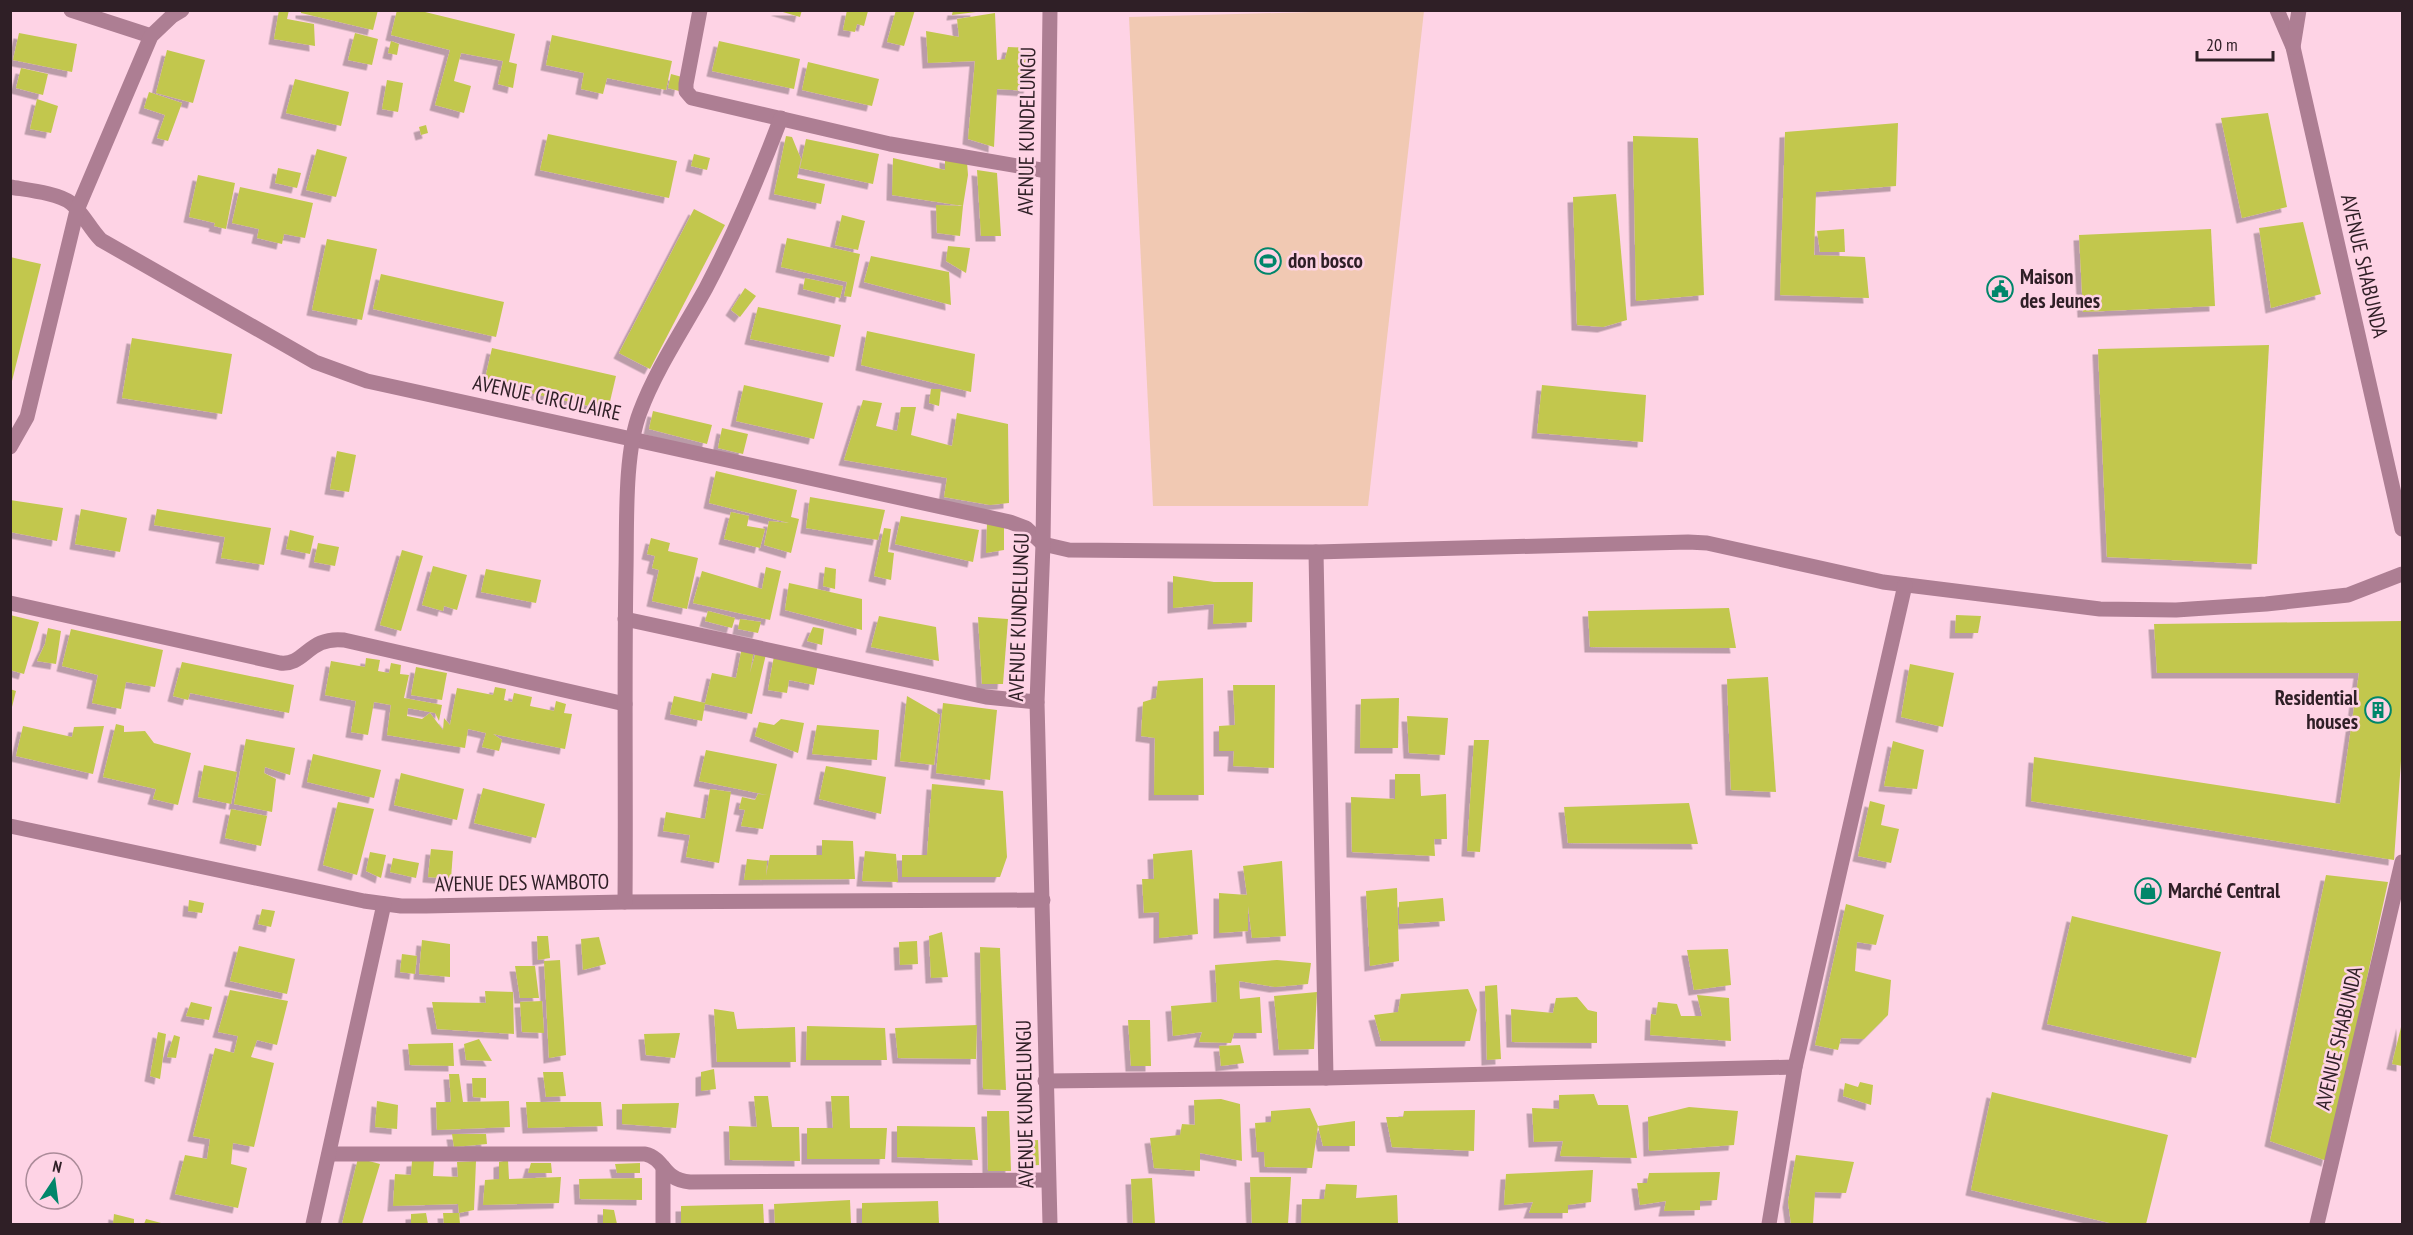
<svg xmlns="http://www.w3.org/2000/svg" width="2413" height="1235" font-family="'PT Sans Narrow',sans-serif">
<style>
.green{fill:#f1c9b3}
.building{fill:#c2c74e;filter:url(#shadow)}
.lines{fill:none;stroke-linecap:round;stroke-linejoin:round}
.minor{stroke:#ad7e93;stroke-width:15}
.tertiary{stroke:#ad7e93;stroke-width:15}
.labels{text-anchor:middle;stroke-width:5;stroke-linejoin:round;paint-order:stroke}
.street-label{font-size:21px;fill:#2f1f26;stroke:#fed3e5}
.poi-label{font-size:21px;font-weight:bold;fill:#2f1f26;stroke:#fed3e5;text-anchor:start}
</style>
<defs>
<filter id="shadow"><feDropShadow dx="-5.5" dy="5.5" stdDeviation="0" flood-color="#0004"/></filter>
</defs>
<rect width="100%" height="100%" fill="#fed3e5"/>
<polygon class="green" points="1349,11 1424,11 1368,506 1153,506 1129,17"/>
<g class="building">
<polygon points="279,10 289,10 287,19 314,24 315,46 274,39"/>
<polygon points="301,10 378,10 373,30 301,13"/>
<polygon points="397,10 417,10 515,34 509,62 517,64 513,88 498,84 503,61 461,53 454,81 471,86 464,113 435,105 450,50 391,35"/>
<polygon points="776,10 802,10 800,17"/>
<polygon points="847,10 868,11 864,26 857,24 855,32 843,30"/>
<polygon points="896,10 915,10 904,46 887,42"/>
<polygon points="953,10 976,10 976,12 952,15"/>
<polygon points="995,13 997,60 1005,59 1008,47 1032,48 1029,91 997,89 994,147 968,139 975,61 928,63 926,31 959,37 957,19"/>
<polygon points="19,33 77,44 72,72 13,60"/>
<polygon points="355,33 378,39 372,65 348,60"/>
<polygon points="552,35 672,61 666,90 607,78 603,94 581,89 584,73 546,65"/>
<polygon points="391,41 399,44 397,55 388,53"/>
<polygon points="719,41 800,59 794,89 712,71"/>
<polygon points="167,50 205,60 193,103 156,93"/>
<polygon points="808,62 879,79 872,106 802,90"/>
<polygon points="21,68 48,74 43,95 16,88"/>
<polygon points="671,74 682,77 679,91 668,88"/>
<polygon points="295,79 349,92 341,126 286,113"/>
<polygon points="387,80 403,83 398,112 382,109"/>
<polygon points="149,92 182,103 168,141 157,138 165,115 144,108"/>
<polygon points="37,99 58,106 51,133 30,129"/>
<polygon points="2268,113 2287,207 2242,218 2221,118"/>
<polygon points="1898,123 1896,186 1816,192 1814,255 1865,257 1869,298 1780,295 1785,132"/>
<polygon points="426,125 428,133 421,135 419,127"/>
<polygon points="548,134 677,161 669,198 540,170"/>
<polygon points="786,136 792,137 801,159 797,178 825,184 821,204 774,194"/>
<polygon points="1633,136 1698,138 1704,295 1636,301"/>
<polygon points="806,139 879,154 873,184 800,168"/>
<polygon points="317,149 347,157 336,197 306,190"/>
<polygon points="694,154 710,158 707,170 691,166"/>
<polygon points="945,157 967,162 968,175 963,206 892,195 893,158 945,170"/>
<polygon points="278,168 301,173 297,188 275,183"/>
<polygon points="977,170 997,173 1001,236 981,236"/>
<polygon points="198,175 235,183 226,229 214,226 215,223 189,217"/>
<polygon points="240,187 313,203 305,238 284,234 282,244 257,238 259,229 232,223"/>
<polygon points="1616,194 1627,320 1603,327 1577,325 1573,197"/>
<polygon points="936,205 963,206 960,236 937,233"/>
<polygon points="694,209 725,225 650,369 619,353"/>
<polygon points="842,215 865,221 858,250 835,245"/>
<polygon points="2303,222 2321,294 2271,308 2259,228"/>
<polygon points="1844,229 1845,252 1820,252 1817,231"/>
<polygon points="2211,229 2215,306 2083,312 2079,235"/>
<polygon points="787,238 860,254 851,297 844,296 847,282 781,267"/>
<polygon points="327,239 377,249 362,320 312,310"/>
<polygon points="948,246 970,248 966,273 946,261"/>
<polygon points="871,256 949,272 951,305 864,282"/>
<polygon points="10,257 41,264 11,385 10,385"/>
<polygon points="381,274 504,302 496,337 373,309"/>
<polygon points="805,278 843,286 840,298 803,289"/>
<polygon points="745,288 756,296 740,317 731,310"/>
<polygon points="758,307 841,325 834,357 750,339"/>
<polygon points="867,331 975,354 971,392 861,365"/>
<polygon points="132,338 232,354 222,414 122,398"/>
<polygon points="2269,345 2257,564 2107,557 2098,349"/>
<polygon points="492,348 616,376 608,410 484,383"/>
<polygon points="744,385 823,403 814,439 736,421"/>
<polygon points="1542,385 1646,395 1643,442 1537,433"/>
<polygon points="931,389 941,389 939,406 929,403"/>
<polygon points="863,400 882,403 876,426 897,431 901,407 916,407 911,435 952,446 957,413 1008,424 1009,503 990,505 944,497 947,478 844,460"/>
<polygon points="653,411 712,425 707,444 649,429"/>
<polygon points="722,428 748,434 743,454 718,448"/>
<polygon points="337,451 356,455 349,492 330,489"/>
<polygon points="716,471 797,490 791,517 799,519 791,553 764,545 769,521 789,523 709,503"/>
<polygon points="810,497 885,510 878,540 806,528"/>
<polygon points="10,500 63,508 57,541 10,532"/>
<polygon points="81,509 127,518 120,552 75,544"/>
<polygon points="157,509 271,528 264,565 221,558 225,537 154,525"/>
<polygon points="731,512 749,516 747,526 765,529 760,548 724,539"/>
<polygon points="901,516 979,530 973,562 895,544"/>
<polygon points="1004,523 1004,550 986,553 987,524"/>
<polygon points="884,528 891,529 888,552 894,553 891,580 874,576"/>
<polygon points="290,530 314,536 310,554 286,549"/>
<polygon points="651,538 670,543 668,551 698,558 687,609 652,601 659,570 652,568 655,556 647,554"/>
<polygon points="318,543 339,547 335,566 314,562"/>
<polygon points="402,550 423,556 401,631 380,625"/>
<polygon points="433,566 467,575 457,610 444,606 443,611 422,605"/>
<polygon points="766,567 781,571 770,620 693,603 702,571 762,589"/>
<polygon points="825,567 836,569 835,589 823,586"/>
<polygon points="486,569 541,580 536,603 481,592"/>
<polygon points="1173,576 1214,582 1253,582 1252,622 1213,624 1214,604 1173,608"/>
<polygon points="789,583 862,599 862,630 785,610"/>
<polygon points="1729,608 1736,648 1590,647 1588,611"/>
<polygon points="708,611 735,618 732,628 705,621"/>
<polygon points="10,615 39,622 24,674 10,670"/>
<polygon points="1956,615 1981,616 1978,633 1955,633"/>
<polygon points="879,616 936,627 939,661 871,647"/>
<polygon points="978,617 1008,619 1003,684 982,684"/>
<polygon points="740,619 761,622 758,633 738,629"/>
<polygon points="2402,621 2402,747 2394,860 2031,801 2034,757 2340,804 2359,673 2157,673 2154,624"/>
<polygon points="813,627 824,629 822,645 807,641"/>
<polygon points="48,628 61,631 56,664 37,661 45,644"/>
<polygon points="71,629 163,650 155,687 126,682 121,709 92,703 98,675 62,666"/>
<polygon points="742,647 754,649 750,673 757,648 767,650 752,714 705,704 702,721 670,714 674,696 705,703 712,673 736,678"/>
<polygon points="774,656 818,664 814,685 789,680 787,693 768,690"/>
<polygon points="366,658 380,660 378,671 389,673 391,663 401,665 400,674 409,675 404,698 442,705 439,721 435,713 408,708 407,716 422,719 430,713 443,730 444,718 450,725 457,688 493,695 495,687 506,689 504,700 512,702 514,693 532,697 530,706 554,711 556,701 566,704 564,713 572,714 565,749 493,734 502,740 499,751 482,747 486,733 468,729 465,748 387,735 391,705 374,702 368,735 351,732 356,701 325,695 331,661 365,667"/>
<polygon points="182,662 294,685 289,713 190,693 188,700 173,696"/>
<polygon points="1910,664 1954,673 1943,727 1901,717"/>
<polygon points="416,667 447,673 442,700 411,695"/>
<polygon points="1768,677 1776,792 1731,790 1727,679"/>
<polygon points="1203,678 1204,795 1154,795 1155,738 1141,736 1143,702 1156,698 1158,681"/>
<polygon points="1233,685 1275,685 1274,768 1233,766 1234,751 1219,751 1219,726 1235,725"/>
<polygon points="10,689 16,691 11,711 10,711"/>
<polygon points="907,696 940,715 934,765 900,761"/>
<polygon points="1399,698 1398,748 1360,748 1361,699"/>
<polygon points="943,703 997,710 990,780 936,773"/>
<polygon points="1407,716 1448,718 1445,755 1409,753"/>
<polygon points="781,719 804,723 798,753 755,736 759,722 774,725"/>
<polygon points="116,724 124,726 124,732 145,731 154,743 191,753 178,805 153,799 156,789 103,777"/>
<polygon points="817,725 879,730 877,760 812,754"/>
<polygon points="23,726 72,737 74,727 104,726 93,774 16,756"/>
<polygon points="246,739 295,748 290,775 265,767 264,773 276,779 272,812 234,804"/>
<polygon points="1474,740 1489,740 1480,852 1467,851"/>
<polygon points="1893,741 1924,750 1917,789 1884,786"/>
<polygon points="706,750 777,764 763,829 741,826 745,810 739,809 742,797 755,800 758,794 767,795 699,781"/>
<polygon points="313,754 381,770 374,798 307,782"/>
<polygon points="204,765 237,772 231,804 198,797"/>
<polygon points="826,766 886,777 881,814 819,799"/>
<polygon points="401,773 464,789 457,820 394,805"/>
<polygon points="1395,774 1420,774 1421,796 1446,794 1447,839 1434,839 1435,856 1352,852 1351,797 1395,799"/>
<polygon points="932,784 1003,791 1007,857 1000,877 902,877 902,855 927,855"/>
<polygon points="483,788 545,804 536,838 474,823"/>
<polygon points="710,789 731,792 719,863 686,857 690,835 663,831 666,812 705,819"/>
<polygon points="1870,801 1885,805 1881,825 1899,829 1891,863 1858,856"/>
<polygon points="338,802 374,809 357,875 323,865"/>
<polygon points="1689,803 1698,844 1568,843 1564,807"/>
<polygon points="231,809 267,816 261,846 225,838"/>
<polygon points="822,840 853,841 855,879 744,880 747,859 767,861 766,876 770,855 822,855"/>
<polygon points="431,849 453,851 451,879 428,877"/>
<polygon points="1192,850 1198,934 1159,938 1159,912 1144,913 1142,879 1154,879 1153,854"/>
<polygon points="865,851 896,854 898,882 862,881"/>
<polygon points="370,852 386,855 381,878 366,871"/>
<polygon points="393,858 419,863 416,878 390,872"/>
<polygon points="1282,861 1286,936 1252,938 1248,906 1248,931 1219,933 1219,893 1247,895 1243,866"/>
<polygon points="2326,875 2388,882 2327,1161 2270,1141"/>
<polygon points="1397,888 1399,961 1370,966 1366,891"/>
<polygon points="1443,898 1445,921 1399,924 1399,902"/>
<polygon points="189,900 204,903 202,913 188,911"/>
<polygon points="1846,904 1884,915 1876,945 1857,942 1855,971 1891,980 1888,1015 1864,1039 1841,1038 1838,1050 1815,1045"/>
<polygon points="262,909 275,911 271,927 258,924"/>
<polygon points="2072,916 2221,952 2196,1058 2047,1024"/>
<polygon points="942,932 948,977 931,978 929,936"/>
<polygon points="537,936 548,936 550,958 538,960"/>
<polygon points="599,937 606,964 583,970 581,939"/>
<polygon points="422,940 450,944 450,977 419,974"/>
<polygon points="917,941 918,964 900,965 899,942"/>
<polygon points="239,946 295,959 287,994 230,981"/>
<polygon points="980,947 1000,948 1006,1090 983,1089"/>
<polygon points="1728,949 1731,985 1694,990 1687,950"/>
<polygon points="402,954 417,956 415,974 400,972"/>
<polygon points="560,960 566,1055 549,1058 544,961"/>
<polygon points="1277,960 1311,963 1308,984 1275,987 1239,981 1240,999 1260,997 1262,1033 1234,1033 1231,1043 1199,1042 1202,1032 1173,1036 1171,1006 1217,1002 1215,965"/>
<polygon points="515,966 535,966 539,998 520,998"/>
<polygon points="1497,985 1501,1059 1487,1060 1485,986"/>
<polygon points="1468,989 1477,1010 1470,1041 1381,1041 1374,1015 1398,1012 1401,994"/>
<polygon points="230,990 288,1001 277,1045 257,1040 251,1057 274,1063 254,1147 233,1143 231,1164 247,1168 238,1208 175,1194 185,1155 207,1159 210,1139 193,1136 215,1048 234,1053 238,1036 218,1032"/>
<polygon points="485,991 513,992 514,1034 437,1029 432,1002 486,1003"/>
<polygon points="1317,992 1314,1049 1279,1050 1274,996"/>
<polygon points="1697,995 1729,998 1731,1041 1650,1035 1651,1014 1656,1015 1658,1002 1677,1004 1681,1016 1702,1016"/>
<polygon points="1577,997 1588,1010 1597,1012 1597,1043 1512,1042 1511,1009 1553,1013 1556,998"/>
<polygon points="542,1001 544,1033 522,1032 520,1002"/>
<polygon points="191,1002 212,1007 209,1020 186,1016"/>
<polygon points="714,1009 734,1012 737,1029 795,1027 796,1062 717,1062"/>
<polygon points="1128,1020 1150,1020 1151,1066 1131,1066"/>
<polygon points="2402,1023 2402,1066 2392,1064"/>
<polygon points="977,1025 976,1059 898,1058 895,1028"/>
<polygon points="807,1026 885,1028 887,1060 806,1060"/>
<polygon points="158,1032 166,1034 160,1079 150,1076"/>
<polygon points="680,1033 675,1058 646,1055 644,1034"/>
<polygon points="174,1035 180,1037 176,1058 167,1057"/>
<polygon points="479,1039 492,1061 466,1060 464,1044"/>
<polygon points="453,1043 454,1066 410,1065 408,1044"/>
<polygon points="1240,1045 1244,1063 1221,1066 1219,1046"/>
<polygon points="714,1069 716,1089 701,1091 701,1072"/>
<polygon points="543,1072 563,1072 566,1096 546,1097"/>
<polygon points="449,1074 459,1074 463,1102 509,1101 510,1127 437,1130 436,1102 451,1102"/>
<polygon points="472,1078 486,1078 486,1098 473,1097"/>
<polygon points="1860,1082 1873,1085 1871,1105 1843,1096 1845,1083 1858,1087"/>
<polygon points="1992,1092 2168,1135 2146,1224 2114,1224 1971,1190"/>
<polygon points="1594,1094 1598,1105 1628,1105 1637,1158 1560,1156 1563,1141 1534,1142 1532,1108 1559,1109 1559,1095"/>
<polygon points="754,1096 768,1096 772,1127 799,1127 800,1161 730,1160 729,1126 757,1127"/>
<polygon points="831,1096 849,1096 850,1128 887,1128 885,1159 807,1159 807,1128 833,1128"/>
<polygon points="1221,1099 1240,1104 1242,1161 1200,1153 1200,1171 1154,1168 1150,1138 1180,1135 1182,1124 1195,1125 1194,1100"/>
<polygon points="377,1101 398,1105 397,1129 375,1127"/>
<polygon points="526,1102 601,1102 603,1126 528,1128"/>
<polygon points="679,1103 676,1128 622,1124 622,1104"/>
<polygon points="1689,1107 1738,1111 1734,1145 1649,1151 1648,1117"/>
<polygon points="1310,1108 1318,1126 1355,1121 1355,1146 1323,1146 1318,1126 1312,1168 1265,1167 1264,1152 1257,1152 1255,1123 1271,1122 1271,1111"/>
<polygon points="1475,1110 1474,1151 1392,1147 1386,1117 1403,1117 1404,1111"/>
<polygon points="987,1111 1009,1111 1011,1171 988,1171"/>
<polygon points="897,1126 975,1127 978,1160 897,1157"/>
<polygon points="452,1134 486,1134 487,1144 454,1147"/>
<polygon points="1038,1140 1039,1165 1026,1166 1025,1141"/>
<polygon points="1796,1155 1854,1162 1846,1193 1815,1192 1813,1224 1791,1224 1788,1202"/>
<polygon points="358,1158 380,1164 362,1224 342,1224"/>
<polygon points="434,1159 433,1176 458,1177 457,1162 476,1161 474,1210 459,1213 460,1224 444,1224 443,1213 459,1213 458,1204 393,1206 395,1174 411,1175 412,1161"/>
<polygon points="508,1160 509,1179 561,1177 559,1203 483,1205 485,1180 499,1179 499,1162"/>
<polygon points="531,1163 551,1163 552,1173 528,1173"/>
<polygon points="640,1163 640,1173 617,1173 615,1164"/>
<polygon points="1593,1170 1591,1202 1568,1205 1568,1213 1529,1213 1533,1202 1504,1205 1506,1174"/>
<polygon points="1720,1172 1717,1200 1700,1201 1700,1210 1664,1211 1666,1201 1640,1205 1637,1183 1647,1183 1649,1173"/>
<polygon points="1250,1177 1291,1177 1288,1224 1252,1224"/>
<polygon points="642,1178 642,1200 580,1199 579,1179"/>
<polygon points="1152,1178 1155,1224 1133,1224 1131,1179"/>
<polygon points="1326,1184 1357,1185 1356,1198 1397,1195 1398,1224 1301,1224 1302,1199 1324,1199"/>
<polygon points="850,1200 851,1224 775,1224 774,1204"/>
<polygon points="938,1201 939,1224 862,1224 862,1203"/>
<polygon points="763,1204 764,1224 681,1224 681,1206"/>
<polygon points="603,1209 614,1210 617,1224 603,1224"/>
<polygon points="426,1213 428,1224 411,1224 411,1214"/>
<polygon points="114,1214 134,1219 134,1224 113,1224"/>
<polygon points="146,1219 165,1224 144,1224"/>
</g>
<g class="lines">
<g class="minor">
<polyline points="71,10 151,36"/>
<polyline points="700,10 686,84 686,91 692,98 890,144 1047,171"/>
<polyline points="2277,10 2293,47 2402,529"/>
<polyline points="2293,47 2299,10"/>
<path d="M10 187C27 190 58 193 71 203 83 213 90 229 101 240L315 362 367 381 1010 522 1026 528 1043 544 1069 550 1316 552 1688 542 1707 543 1883 582 2100 609 2176 610 2266 604 2348 595 2402 574"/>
<polyline points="10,447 27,417 77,210 151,36 172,16 182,10"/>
<polyline points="1316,552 1326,1078"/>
<path d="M10 603 280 663C305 666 308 636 344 640L625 704"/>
<polyline points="625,619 986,697 1037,702"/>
<polyline points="10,826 364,901 401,906 426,906 625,902 1043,900"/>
<path d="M625 902C626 791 624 681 626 570 627 525 624 453 640 412 656 369 684 328 706 288 735 233 759 176 781 118"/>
<polyline points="1045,1081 1326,1078 1795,1067"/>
<path d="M329 1154H645C666 1159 661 1179 690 1182L1047 1180"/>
<polyline points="663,1167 663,1224"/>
<polyline points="313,1224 384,904"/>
<polyline points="1769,1224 1795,1067 1905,585"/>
<polyline points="2317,1224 2402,862"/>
</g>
<polyline class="tertiary" points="1050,1224 1037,702 1043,544 1050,10"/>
</g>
<defs>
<g id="stadium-ring" transform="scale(1.35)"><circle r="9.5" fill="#fed3e5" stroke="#00866a" stroke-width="1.5"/><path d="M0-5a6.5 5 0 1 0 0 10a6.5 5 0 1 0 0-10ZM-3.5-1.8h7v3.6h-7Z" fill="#00866a"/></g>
<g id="civic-ring" transform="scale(1.35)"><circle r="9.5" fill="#fed3e5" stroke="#00866a" stroke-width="1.5"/><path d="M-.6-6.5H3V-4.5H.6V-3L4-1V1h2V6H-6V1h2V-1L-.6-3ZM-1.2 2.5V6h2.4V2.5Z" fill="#00866a"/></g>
<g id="building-ring" transform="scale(1.35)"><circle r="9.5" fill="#fed3e5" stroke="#00866a" stroke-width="1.5"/><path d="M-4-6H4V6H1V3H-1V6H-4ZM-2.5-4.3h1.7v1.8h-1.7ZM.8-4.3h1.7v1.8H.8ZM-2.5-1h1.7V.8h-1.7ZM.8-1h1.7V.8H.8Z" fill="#00866a"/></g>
<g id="shop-ring" transform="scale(1.35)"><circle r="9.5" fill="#fed3e5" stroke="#00866a" stroke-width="1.5"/><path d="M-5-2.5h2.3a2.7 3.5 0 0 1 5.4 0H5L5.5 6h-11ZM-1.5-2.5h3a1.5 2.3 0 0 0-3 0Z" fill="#00866a"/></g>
</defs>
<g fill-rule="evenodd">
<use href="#stadium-ring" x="1268" y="261"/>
<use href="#civic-ring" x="2000" y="289"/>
<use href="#building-ring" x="2378" y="710"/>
<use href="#shop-ring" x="2148" y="891"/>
</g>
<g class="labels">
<g class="street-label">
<text transform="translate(1027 131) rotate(-89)" y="7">AVENUE KUNDELUNGU</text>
<text transform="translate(2364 266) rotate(77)" y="7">AVENUE SHABUNDA</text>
<text transform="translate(547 398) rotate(12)" y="7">AVENUE CIRCULAIRE</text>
<text transform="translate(1019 617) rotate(-88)" y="7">AVENUE KUNDELUNGU</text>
<text transform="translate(522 883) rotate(-1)" y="7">AVENUE DES WAMBOTO</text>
<text transform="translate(2339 1038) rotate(-77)" y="7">AVENUE SHABUNDA</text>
<text transform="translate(1025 1104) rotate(-91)" y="7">AVENUE KUNDELUNGU</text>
</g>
<g class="poi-label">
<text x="1288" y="268">don bosco</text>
<text x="2020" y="284">Maison<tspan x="2020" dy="24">des Jeunes</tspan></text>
<text x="2358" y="705" text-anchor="end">Residential<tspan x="2358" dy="24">houses</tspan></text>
<text x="2168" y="898">Marché Central</text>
</g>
</g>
<rect width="2413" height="1235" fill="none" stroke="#2f1f26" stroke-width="24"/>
<g transform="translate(54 1181) rotate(13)"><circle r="28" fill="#fed3e5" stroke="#ab8b99" stroke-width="1.5"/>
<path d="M0-4.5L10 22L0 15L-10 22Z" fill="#00866a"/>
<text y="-9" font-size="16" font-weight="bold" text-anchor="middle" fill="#2f1f26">N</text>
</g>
<path d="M2197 51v9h76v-9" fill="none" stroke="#2f1f26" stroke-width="3"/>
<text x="2206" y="51" font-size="18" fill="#2f1f26" stroke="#fed3e5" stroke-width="4.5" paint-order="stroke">20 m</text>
</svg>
